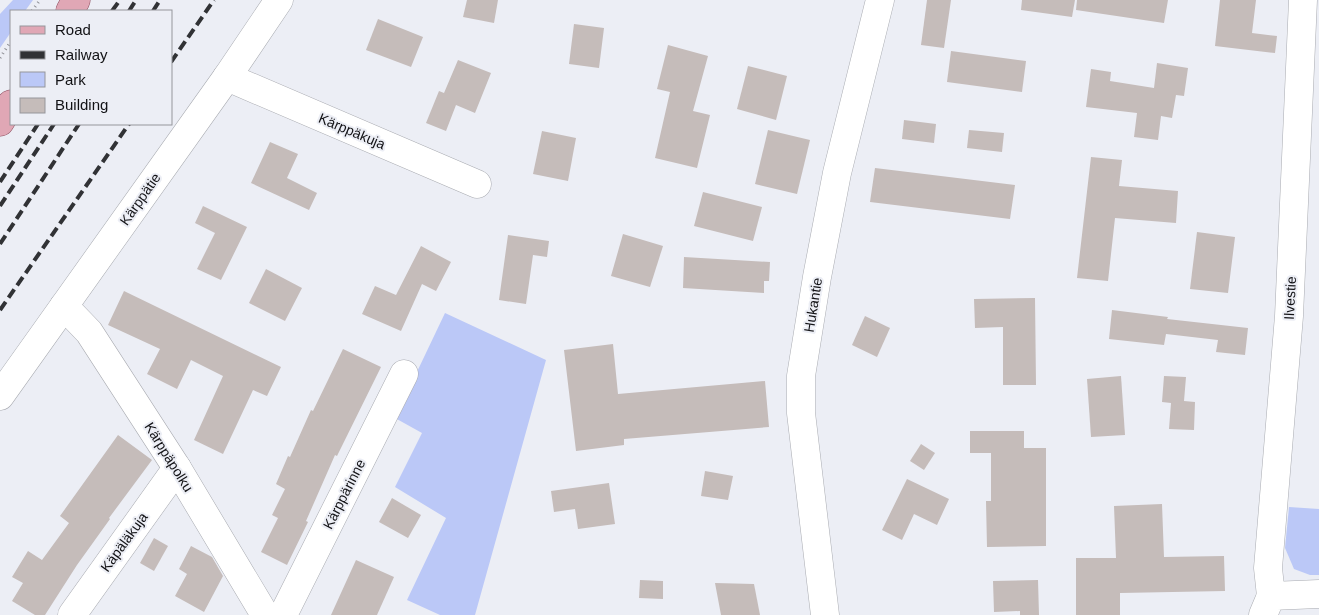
<svg xmlns="http://www.w3.org/2000/svg" width="1319" height="615" font-family="Arial,sans-serif">
<style>
.green{fill:#bbc8f7}
.building{fill:#c5bcba}
.lines{fill:none;stroke-linecap:round;stroke-linejoin:round}
.minor-casing{stroke:#a9abb1;stroke-width:29}
.major-casing{stroke:#8a4c5d;stroke-width:29}
.path{stroke:#8c8d92;stroke-width:3;stroke-dasharray:1 4;stroke-linecap:butt}
.minor{stroke:#fff;stroke-width:28}
.major{stroke:#e0a7b5;stroke-width:28}
.rail{stroke:#313235;stroke-width:4;stroke-dasharray:10 5;stroke-linecap:butt}
.labels{text-anchor:middle;stroke-width:4;stroke-linejoin:round;paint-order:stroke}
.street-label{font-size:14px;fill:#121215;stroke:#eceef5}
</style>
<rect width="100%" height="100%" fill="#eceef5"/>
<g class="green">
<polygon points="13,0 33,0 25,11 11,11 11,32 0,48 0,14"/>
<polygon points="445,313 546,360 475,615 440,615 407,600 446,518 395,487 422,433 395,418"/>
<polygon points="1289,507 1319,509 1319,575 1310,575 1294,569 1285,548"/>
</g>
<g class="building">
<polygon points="467,0 498,0 494,23 463,17"/>
<polygon points="927,0 951,0 944,48 921,45"/>
<polygon points="1022,0 1075,0 1072,17 1021,10"/>
<polygon points="1077,0 1168,0 1164,23 1076,10"/>
<polygon points="1220,0 1256,0 1252,33 1277,36 1275,53 1215,46"/>
<polygon points="378,19 423,37 411,67 366,50"/>
<polygon points="574,24 604,28 599,68 569,64"/>
<polygon points="668,45 708,56 693,111 710,115 697,168 655,158 670,92 657,89"/>
<polygon points="951,51 1026,61 1022,92 947,82"/>
<polygon points="458,60 491,73 475,113 456,105 446,131 426,123 439,91 444,93"/>
<polygon points="1157,63 1188,68 1184,96 1176,95 1172,118 1161,116 1158,140 1134,137 1137,113 1086,107 1091,69 1111,72 1110,81 1154,88"/>
<polygon points="748,66 787,76 776,120 737,109"/>
<polygon points="904,120 936,124 934,143 902,139"/>
<polygon points="768,130 810,140 797,194 755,184"/>
<polygon points="969,130 1004,133 1002,152 967,148"/>
<polygon points="542,131 576,138 568,181 533,174"/>
<polygon points="270,142 298,154 287,178 317,193 309,210 251,183"/>
<polygon points="1091,157 1122,160 1119,186 1178,191 1176,223 1115,218 1108,281 1077,278"/>
<polygon points="875,168 1015,185 1010,219 870,202"/>
<polygon points="703,192 762,207 753,241 694,226"/>
<polygon points="203,206 247,227 221,280 197,269 215,233 195,223"/>
<polygon points="1197,232 1235,237 1228,293 1190,289"/>
<polygon points="623,234 663,246 650,287 611,276"/>
<polygon points="508,235 549,241 547,257 533,255 526,304 499,300"/>
<polygon points="421,246 451,262 436,291 422,284 401,331 362,314 375,286 396,295"/>
<polygon points="684,257 770,262 769,281 764,281 764,293 683,288"/>
<polygon points="266,269 302,288 285,321 249,303"/>
<polygon points="124,291 281,367 267,396 253,390 223,454 194,440 223,376 191,360 177,389 147,374 160,349 108,325"/>
<polygon points="1035,298 1036,385 1003,385 1003,327 975,328 974,299"/>
<polygon points="1112,310 1168,317 1167,319 1248,328 1245,355 1216,352 1218,340 1166,334 1164,345 1109,339"/>
<polygon points="865,316 890,328 877,357 852,345"/>
<polygon points="613,344 618,394 765,381 769,427 624,439 624,445 576,451 564,350"/>
<polygon points="343,349 381,367 337,456 335,455 306,521 308,522 287,565 261,552 278,518 272,515 285,489 276,484 288,456 290,457 311,410 313,411"/>
<polygon points="1121,376 1125,435 1091,437 1087,379"/>
<polygon points="1164,376 1186,377 1184,401 1195,402 1194,430 1169,429 1171,403 1162,402"/>
<polygon points="970,431 1024,431 1024,448 1046,448 1046,546 987,547 986,501 991,501 991,453 970,453"/>
<polygon points="118,435 152,460 109,518 110,519 77,565 45,615 35,615 12,601 23,583 12,577 28,551 42,560 69,523 60,516"/>
<polygon points="921,444 935,453 924,470 910,461"/>
<polygon points="705,471 733,476 728,500 701,496"/>
<polygon points="907,479 949,499 937,525 914,514 902,540 882,530"/>
<polygon points="609,483 615,524 578,529 575,509 554,512 551,491"/>
<polygon points="392,498 421,515 408,538 379,522"/>
<polygon points="1162,504 1164,557 1224,556 1225,591 1120,593 1120,615 1076,615 1076,558 1116,558 1114,506"/>
<polygon points="154,538 168,546 154,571 140,563"/>
<polygon points="191,546 212,557 223,576 204,612 175,596 187,574 179,569"/>
<polygon points="356,560 394,577 377,615 331,615"/>
<polygon points="640,580 663,581 663,599 639,598"/>
<polygon points="1038,580 1039,615 1020,615 1020,611 994,612 993,581"/>
<polygon points="715,583 754,584 760,615 721,615"/>
</g>
<g class="lines">
<g class="minor-casing">
<g id="minor">
<polyline points="227,77 477,184"/>
<polyline points="64,306 89,332 177,468 265,615"/>
<polyline points="0,396 227,77 279,0"/>
<polyline points="1271,596 1268,568 1289,316 1303,0"/>
<polyline points="72,615 177,468"/>
<polyline points="283,615 404,374"/>
<polyline points="825,615 801,413 801,376 817,277 837,173 880,0"/>
<polyline points="1263,615 1271,596 1319,594"/>
</g>
</g>
<g class="major-casing">
<g id="major">
<polyline points="70,11 76,0"/>
<polyline points="0,122 11,104"/>
</g>
</g>
<g class="path">
<polyline points="32,11 40,0"/>
<polyline points="0,58 11,41"/>
</g>
<use href="#minor" class="minor"/>
<use href="#major" class="major"/>
<g class="rail">
<polyline points="112,11 120,0"/>
<polyline points="129,11 136,0"/>
<polyline points="153,11 160,0"/>
<polyline points="171,62 214,0"/>
<polyline points="0,182 38,124"/>
<polyline points="0,206 54,124"/>
<polyline points="0,244 79,124"/>
<polyline points="0,310 129,124"/>
</g>
</g>
<g class="labels">
<g class="street-label">
<text transform="translate(352 131) rotate(23)" y="5">Kärppäkuja</text>
<text transform="translate(140 199) rotate(-55)" y="5">Kärppätie</text>
<text transform="translate(1290 298) rotate(-87)" y="5">Ilvestie</text>
<text transform="translate(813 305) rotate(-81)" y="5">Hukantie</text>
<text transform="translate(169 457) rotate(58)" y="5">Kärppäpolku</text>
<text transform="translate(344 494) rotate(-63)" y="5">Kärppärinne</text>
<text transform="translate(124 542) rotate(-54)" y="5">Käpäläkuja</text>
</g>
</g>
<rect x="10" y="10" width="162" height="115" fill="#eceef5" stroke="#95969b"/>
<rect x="20" y="26" width="25" height="8" fill="#e0a7b5" stroke="#95969b"/>
<text x="55" y="35" font-size="15" fill="#121215">Road</text>
<rect x="20" y="51" width="25" height="8" fill="#313235" stroke="#95969b"/>
<text x="55" y="60" font-size="15" fill="#121215">Railway</text>
<rect x="20" y="72" width="25" height="15" fill="#bbc8f7" stroke="#95969b"/>
<text x="55" y="85" font-size="15" fill="#121215">Park</text>
<rect x="20" y="98" width="25" height="15" fill="#c5bcba" stroke="#95969b"/>
<text x="55" y="110" font-size="15" fill="#121215">Building</text>
</svg>
